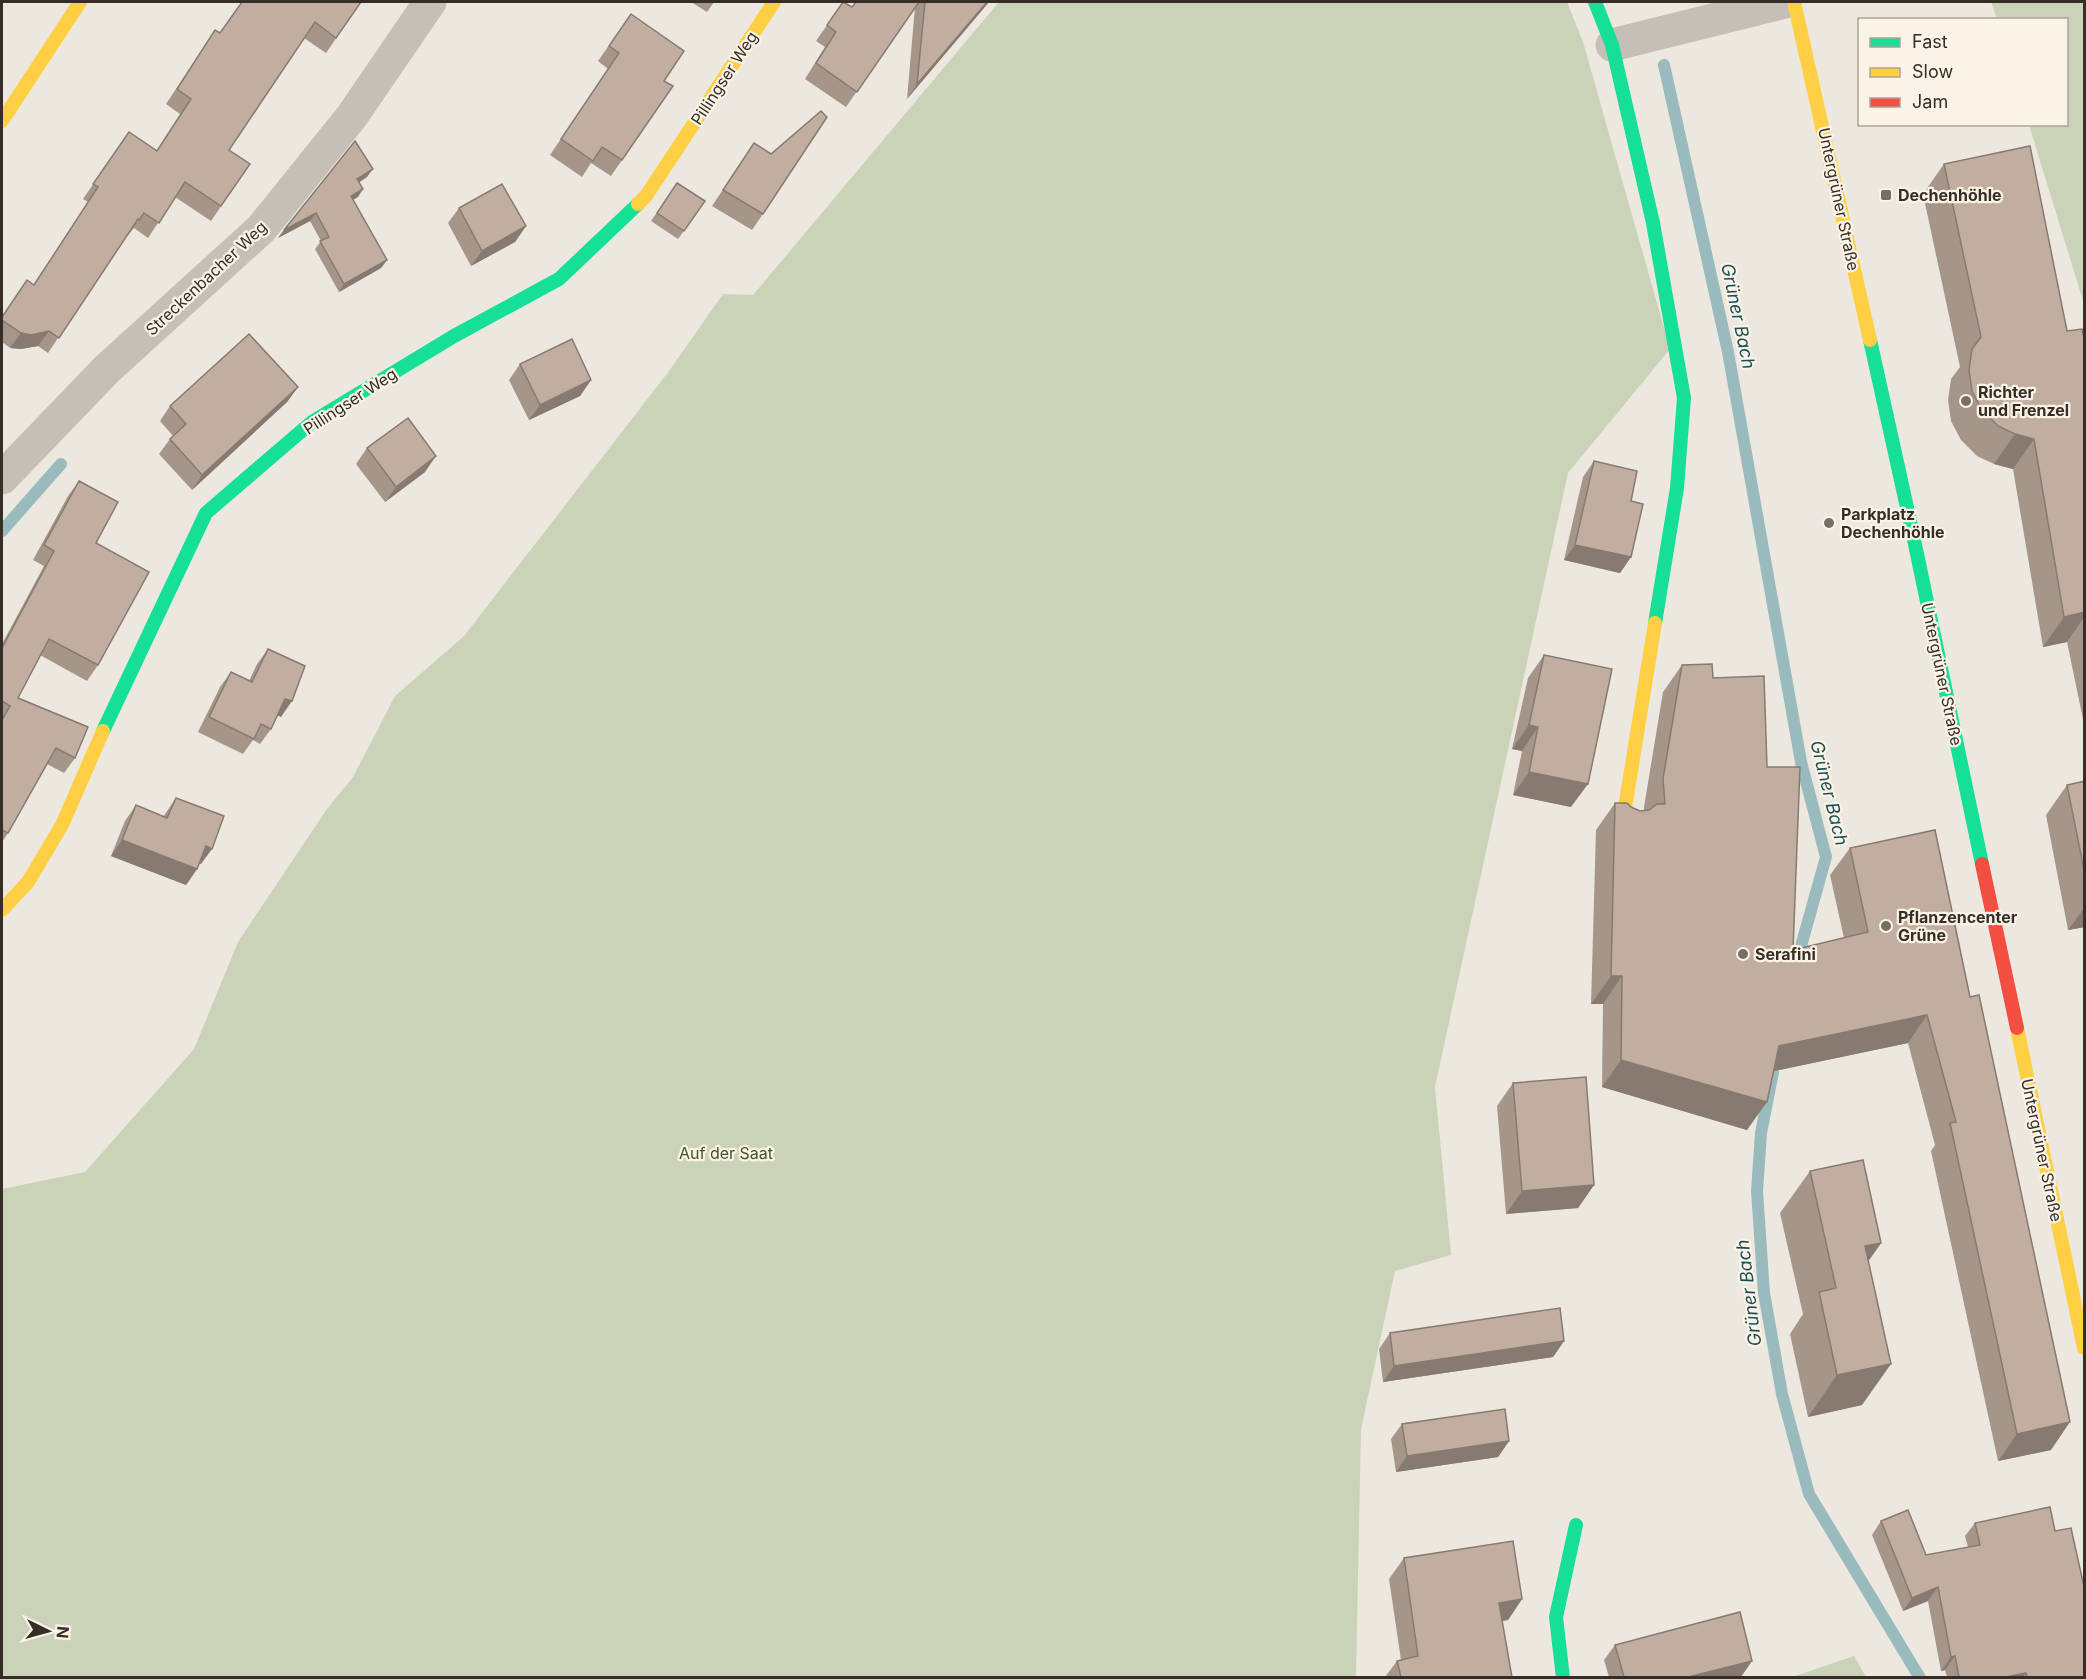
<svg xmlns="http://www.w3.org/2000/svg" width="2086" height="1679" font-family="Inter,sans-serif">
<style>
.green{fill:#cad3b8}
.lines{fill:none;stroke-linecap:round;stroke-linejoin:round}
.stream{stroke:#9abbbe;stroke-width:12}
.street{stroke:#c5bfb8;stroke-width:33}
.fast{stroke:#16e098;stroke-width:14}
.slow{stroke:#ffcf43;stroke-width:14}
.jam{stroke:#f24e42;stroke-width:14}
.wall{fill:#a6968a}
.shaded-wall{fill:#877a70}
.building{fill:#c1aea0;stroke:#877a70;stroke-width:1.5}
.poi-dot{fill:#766e67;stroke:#faf3e6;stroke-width:2}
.labels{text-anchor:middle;stroke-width:4.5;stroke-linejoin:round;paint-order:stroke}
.street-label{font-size:16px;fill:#362d26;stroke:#faf3e6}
.poi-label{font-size:16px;font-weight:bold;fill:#362d26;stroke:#faf3e6;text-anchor:start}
.park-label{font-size:16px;fill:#405529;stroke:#faf3e6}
.water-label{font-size:18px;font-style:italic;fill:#1b4e59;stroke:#faf3e6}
</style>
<rect width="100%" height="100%" fill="#ece8df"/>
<g class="green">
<polygon points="999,2 1567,2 1583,42 1670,349 1568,473 1435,1087 1451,1255 1395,1271 1361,1429 1356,1677 2,1678 2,1189 85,1172 194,1049 238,942 327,809 353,777 395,696 464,636 669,371 723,294 753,295"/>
<polygon points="1991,2 2084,2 2084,304 2029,125 2066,124 2066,20 1997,19"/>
<polygon points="1854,1656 1866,1677 1792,1677"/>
</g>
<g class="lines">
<g class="stream">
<polyline points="1664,65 1728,352 1801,762 1826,857 1796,964"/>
<polyline points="2,531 61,464"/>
<polyline points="1773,1072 1761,1133 1757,1191 1764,1293 1782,1394 1809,1494 1920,1678"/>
</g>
<g class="street">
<polyline points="1612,45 1785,2"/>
<polyline points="2,478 107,369 261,229 352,116 430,2"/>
</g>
<g class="fast">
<polyline points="1595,2 1612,45 1653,223 1684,398 1677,488 1655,623"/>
<polyline points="1870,340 1912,530 1982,864"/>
<polyline points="103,731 206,513 312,422 454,336 559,279 638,204"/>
<polyline points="1563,1678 1556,1617 1576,1525"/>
</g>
<g class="slow">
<polyline points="1794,2 1870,340"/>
<polyline points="2,121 80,2"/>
<polyline points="638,204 646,196 774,2"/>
<polyline points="1623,820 1655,623"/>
<polyline points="2,910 28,882 62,825 103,731"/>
<polyline points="2017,1028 2084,1348"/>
</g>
<polyline class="jam" points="1982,864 2017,1028"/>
</g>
<g class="wall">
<polygon points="361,2 326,53 304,38 229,150 250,164 211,221 175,197 148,238 134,228 128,235 128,234 48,353 38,346 21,349 10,348 2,342 2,317 34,284 88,202 83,199 129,132 157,150 180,114 166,104 215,30 220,33"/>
<polygon points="691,2 714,2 707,12"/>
<polygon points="843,2 852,7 856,2 989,2 907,99 915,7 846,107 805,79 825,47 816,41"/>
<polygon points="631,14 664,81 673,86 611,176 591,163 582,177 550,155 608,69 598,61"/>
<polygon points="754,143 763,214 752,230 712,206"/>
<polygon points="1944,164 2067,331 2085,342 2085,729 2067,642 2043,647 2013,469 1994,464 1977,456 1961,440 1951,421 1948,400 1951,379 1960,367 1923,194"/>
<polygon points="367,177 359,182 358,197 353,200 387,260 381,268 339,292 315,249 321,241 310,221 278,238 284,230"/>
<polygon points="677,183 705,201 678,239 651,221"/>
<polygon points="459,208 526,226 515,242 471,266 448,223"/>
<polygon points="520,364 591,380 580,396 529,420 509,380"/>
<polygon points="298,387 287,402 192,490 159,454 170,439 173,436 160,421 170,406"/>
<polygon points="367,448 425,472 385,502 356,464"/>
<polygon points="1594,461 1631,557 1620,573 1564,560 1583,477"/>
<polygon points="79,481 96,543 98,665 87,681 40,655 18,698 75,758 64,773 47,764 8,833 2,842 2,644 44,566 33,560 68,496"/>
<polygon points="268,649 281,717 277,715 271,729 260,744 253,740 243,754 198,732 220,687 231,672 249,681 257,664"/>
<polygon points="1544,655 1571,807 1513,795 1522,751 1512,749 1528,678"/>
<polygon points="1682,665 1713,678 1767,767 1793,950 1844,938 1830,875 1850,848 1935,830 2051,1450 1998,1461 1931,1151 1935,1145 1908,1043 1774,1071 1747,1130 1602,1087 1603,1004 1591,1004 1596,830 1615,803 1640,811 1644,810 1644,807 1663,692"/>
<polygon points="2085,781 2085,927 2068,930 2046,815 2067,785"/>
<polygon points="176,798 201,864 199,864 197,869 186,885 111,856 125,821 136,805 163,817"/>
<polygon points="1513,1083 1594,1185 1578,1208 1506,1214 1497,1106"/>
<polygon points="1810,1171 1881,1243 1868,1261 1862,1405 1808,1417 1790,1334 1803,1314 1780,1213"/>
<polygon points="1390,1333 1564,1341 1553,1357 1383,1382 1379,1349"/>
<polygon points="1402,1424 1509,1441 1498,1457 1396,1472 1391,1439"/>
<polygon points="1881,1521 1926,1555 1968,1547 1965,1536 1975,1523 2085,1677 1947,1677 1945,1670 1941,1671 1928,1601 1903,1611 1872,1535"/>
<polygon points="1404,1558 1522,1599 1508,1620 1502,1621 1512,1677 1385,1677 1397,1661 1401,1660 1389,1579"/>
<polygon points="1615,1645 1741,1677 1609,1677 1604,1660"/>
</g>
<g class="shaded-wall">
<polygon points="987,2 989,2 907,99 917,84"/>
<polygon points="373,169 367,177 352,187 357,179"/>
<polygon points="363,189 358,197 345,204 351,196"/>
<polygon points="316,213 310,221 278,238 284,230"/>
<polygon points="526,226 515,242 471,266 482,251"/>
<polygon points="387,260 381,268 339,292 344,284"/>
<polygon points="49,331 38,346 21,349 10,348 21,333"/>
<polygon points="591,380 580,396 529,420 540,405"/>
<polygon points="298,387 287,402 192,490 202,475"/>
<polygon points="2015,434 2034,439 2013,469 1994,464"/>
<polygon points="436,456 425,472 385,502 396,487"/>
<polygon points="1575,545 1631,557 1620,573 1564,560"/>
<polygon points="2085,612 2085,616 2067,642 2043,647 2064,617"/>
<polygon points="285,699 292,701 281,717 275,714"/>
<polygon points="1529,725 1538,727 1522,751 1512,749"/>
<polygon points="1529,772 1588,784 1571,807 1513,795"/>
<polygon points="122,840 197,869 186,885 111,856"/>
<polygon points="206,846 212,849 201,864 195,862"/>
<polygon points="2085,907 2085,927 2068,930"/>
<polygon points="1611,976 1622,976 1603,1004 1591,1004"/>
<polygon points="1927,1015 1908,1043 1760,1074 1779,1046"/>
<polygon points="1621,1060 1767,1102 1747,1130 1602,1087"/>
<polygon points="1594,1185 1578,1208 1506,1214 1522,1191"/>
<polygon points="1881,1243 1852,1285 1865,1246"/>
<polygon points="1564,1341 1553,1357 1383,1382 1394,1366"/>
<polygon points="1891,1364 1862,1405 1808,1417 1837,1375"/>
<polygon points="2070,1422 2051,1450 1998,1461 2017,1434"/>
<polygon points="1509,1441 1498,1457 1396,1472 1407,1456"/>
<polygon points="1938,1587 1928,1601 1903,1611 1912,1598"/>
<polygon points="1522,1599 1508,1620 1484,1624 1499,1603"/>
<polygon points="1955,1656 1945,1670 1941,1671 1951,1657"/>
<polygon points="1752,1661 1741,1677 1688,1677"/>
<polygon points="2026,1673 2023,1677 2006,1677"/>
</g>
<g class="building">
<polygon points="242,2 361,2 336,38 315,22 229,150 250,164 221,206 185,182 159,223 144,213 139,220 138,219 59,338 49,331 31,335 21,333 2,320 2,317 27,280 34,285 98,187 93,184 129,132 157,151 191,99 177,89 215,30 220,33"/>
<polygon points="843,2 852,7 856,2 919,2 857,92 816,63 836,32 827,25"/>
<polygon points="925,2 987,2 917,84"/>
<polygon points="631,14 684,51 664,81 673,86 622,160 602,147 593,161 561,139 619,53 609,46"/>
<polygon points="821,111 827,117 763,214 723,190 754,143 771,154"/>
<polygon points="355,141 373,169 357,179 363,189 351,196 387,260 344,284 320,241 329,237 316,213 284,230"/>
<polygon points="2030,146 2067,331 2082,329 2085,342 2085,612 2064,617 2034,439 2015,434 1998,426 1982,410 1972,391 1969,370 1972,349 1981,337 1944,164"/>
<polygon points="677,183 705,201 684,231 657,213"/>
<polygon points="502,184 526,226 482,251 459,208"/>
<polygon points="249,334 298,387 202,475 170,439 186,424 170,406"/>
<polygon points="572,339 591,380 540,405 520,364"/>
<polygon points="408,418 436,456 396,487 367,448"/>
<polygon points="1594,461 1637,471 1631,501 1643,504 1631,557 1575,545"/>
<polygon points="79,481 118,502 96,543 149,572 98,665 49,639 18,698 88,727 75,758 56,748 8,833 2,830 2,720 10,706 2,701 2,648 54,551 44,545"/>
<polygon points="268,649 305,666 292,701 285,699 271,729 261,724 254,739 209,717 231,672 252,682"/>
<polygon points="1544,655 1612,669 1588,784 1529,772 1538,727 1529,725"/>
<polygon points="1712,664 1713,678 1764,676 1767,767 1800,767 1793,950 1868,932 1850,848 1935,830 1970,997 1979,995 2070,1422 2017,1434 1950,1123 1956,1122 1927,1015 1779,1046 1767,1102 1621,1060 1622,976 1611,976 1615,803 1627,803 1631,807 1640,811 1649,810 1657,804 1665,804 1663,779 1682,665"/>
<polygon points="2085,781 2085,875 2067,785"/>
<polygon points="176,798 224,816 212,849 206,846 197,869 122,840 136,805 167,818"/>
<polygon points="1586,1077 1594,1185 1522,1191 1513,1083"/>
<polygon points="1863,1160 1881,1243 1865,1246 1891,1364 1837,1375 1819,1292 1836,1288 1810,1171"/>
<polygon points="1560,1308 1564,1341 1394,1366 1390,1333"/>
<polygon points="1505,1409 1509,1441 1407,1456 1402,1424"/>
<polygon points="2050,1507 2055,1531 2071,1528 2085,1591 2085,1677 2027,1677 2026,1673 2006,1677 1959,1677 1955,1656 1951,1657 1938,1587 1912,1598 1881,1521 1908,1510 1926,1555 1980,1545 1975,1523"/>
<polygon points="1513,1541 1522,1599 1499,1603 1512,1677 1401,1677 1397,1661 1418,1656 1404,1558"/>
<polygon points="1740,1612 1752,1661 1688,1677 1624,1677 1615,1645"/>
</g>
<g class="poi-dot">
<rect x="1880" y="189" width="12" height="12" rx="3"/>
<circle cx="1966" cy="401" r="6"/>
<circle cx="1829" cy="523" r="6"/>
<circle cx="1886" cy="926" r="6"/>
<circle cx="1743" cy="954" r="6"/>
</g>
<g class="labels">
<g class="street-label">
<text transform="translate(724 78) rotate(-57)" y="6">Pillingser Weg</text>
<text transform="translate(1839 199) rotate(78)" y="6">Untergrüner Straße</text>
<text transform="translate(206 278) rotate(-43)" y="6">Streckenbacher Weg</text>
<text transform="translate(350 401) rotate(-33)" y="6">Pillingser Weg</text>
<text transform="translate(1942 674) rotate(78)" y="6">Untergrüner Straße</text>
<text transform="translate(2042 1150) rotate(78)" y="6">Untergrüner Straße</text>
</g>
<g class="poi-label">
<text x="1898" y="201">Dechenhöhle</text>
<text x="1978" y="398">Richter<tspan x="1978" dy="18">und Frenzel</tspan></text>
<text x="1841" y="520">Parkplatz<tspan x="1841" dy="18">Dechenhöhle</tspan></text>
<text x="1898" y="923">Pflanzencenter<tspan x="1898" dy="18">Grüne</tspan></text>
<text x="1755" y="960">Serafini</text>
</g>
<g class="park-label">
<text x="726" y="1159">Auf der Saat</text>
</g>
<g class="water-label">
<text transform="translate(1738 316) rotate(78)" y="6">Grüner Bach</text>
<text transform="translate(1829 793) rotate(76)" y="6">Grüner Bach</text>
<text transform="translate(1749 1293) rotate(-97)" y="6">Grüner Bach</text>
</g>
</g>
<rect width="2086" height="1679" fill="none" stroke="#362d26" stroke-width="6"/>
<rect x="1858" y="18" width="210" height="108" fill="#faf3e6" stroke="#aca499" stroke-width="1.5"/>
<rect x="1870" y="38" width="30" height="9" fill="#16e098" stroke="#aca499" stroke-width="1.5"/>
<text x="1912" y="48" font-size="18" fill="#362d26">Fast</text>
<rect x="1870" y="68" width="30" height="9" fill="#ffcf43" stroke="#aca499" stroke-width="1.5"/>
<text x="1912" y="78" font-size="18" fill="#362d26">Slow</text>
<rect x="1870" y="98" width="30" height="9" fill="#f24e42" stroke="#aca499" stroke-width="1.5"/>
<text x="1912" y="108" font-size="18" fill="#362d26">Jam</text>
<g transform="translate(48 1631) rotate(95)" stroke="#faf3e6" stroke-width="4.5" paint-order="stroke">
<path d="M0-4.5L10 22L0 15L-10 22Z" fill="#362d26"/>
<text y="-9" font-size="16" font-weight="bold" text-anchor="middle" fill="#362d26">N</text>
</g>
</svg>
